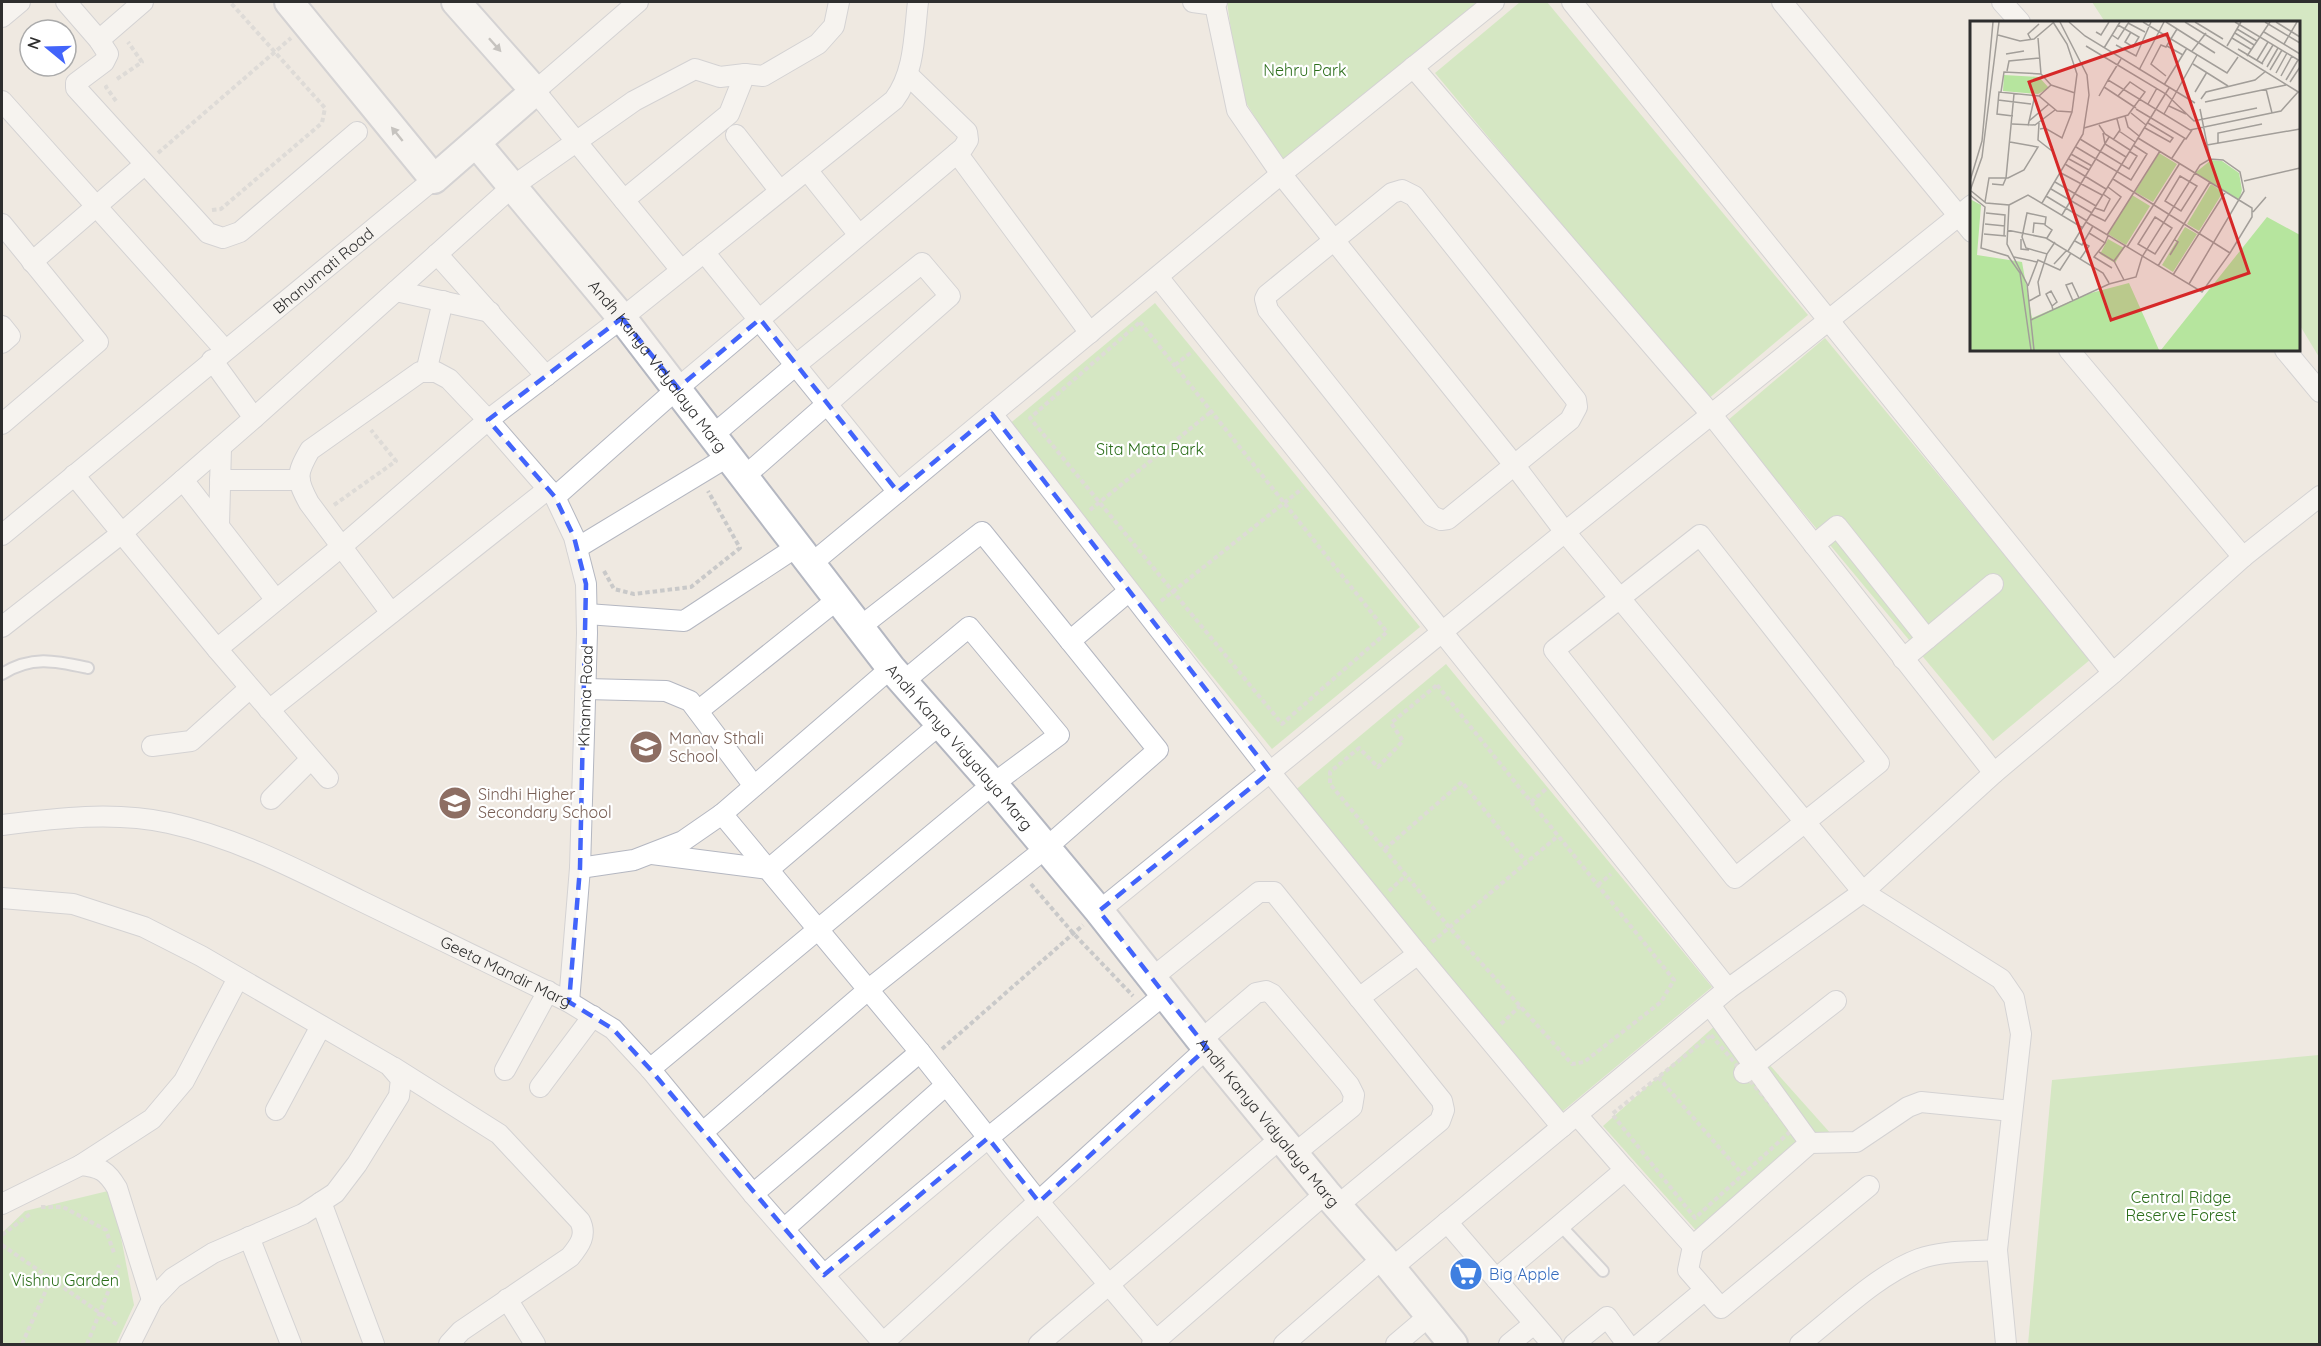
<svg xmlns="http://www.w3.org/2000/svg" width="2321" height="1346" font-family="Quicksand,sans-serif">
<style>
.green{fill:#b6e59e}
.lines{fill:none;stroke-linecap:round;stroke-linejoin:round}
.lane-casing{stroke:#b4b7c1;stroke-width:14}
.street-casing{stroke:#b4b7c1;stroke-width:22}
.secondary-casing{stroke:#b4b7c1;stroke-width:32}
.path{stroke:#c9c9c9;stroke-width:4;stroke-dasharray:4.5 3;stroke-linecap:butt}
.lane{stroke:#fff;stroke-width:10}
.street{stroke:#fff;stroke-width:20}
.secondary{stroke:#fff;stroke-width:28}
.oneway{fill:#969696}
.marked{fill:none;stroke:#4264fb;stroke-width:4.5;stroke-dasharray:12 8;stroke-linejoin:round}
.labels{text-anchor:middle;stroke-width:4.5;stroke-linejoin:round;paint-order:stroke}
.park-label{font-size:16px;fill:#2c6e1b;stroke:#fff}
.street-label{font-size:16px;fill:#2e2e2e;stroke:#fff}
.education-label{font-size:16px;fill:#785e54;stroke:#fff;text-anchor:start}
.shop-label{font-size:16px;fill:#366cbe;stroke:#fff;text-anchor:start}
.inset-road{fill:none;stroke:#a29e99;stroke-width:1.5}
.view{fill:#d62828;fill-opacity:0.15;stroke:#d62828;stroke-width:3}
.inset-edge{fill:none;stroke:#2e2e2e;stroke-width:3}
</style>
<rect width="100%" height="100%" fill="#efe9e1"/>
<g class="green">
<polygon points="1227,2 1494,2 1287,169 1240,93"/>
<polygon points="1520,2 1547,2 1808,315 1707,400 1435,73"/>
<polygon points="2092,2 2319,2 2319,357 2299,324 2298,22 2105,22"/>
<polygon points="1155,303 1420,627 1272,749 1007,426"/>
<polygon points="1825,338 2091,659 1993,741 1727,421"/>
<polygon points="1446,664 1712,987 1558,1115 1293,792"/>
<polygon points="1726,1016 1832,1135 1709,1245 1603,1126"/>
<polygon points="2319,1055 2319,1344 2028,1344 2052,1080"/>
<polygon points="112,1190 134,1305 116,1344 2,1344 2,1233 25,1211"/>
</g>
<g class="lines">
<g class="lane-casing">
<g id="lane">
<path d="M2 674C32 655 56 661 88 668"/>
<polyline points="1560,1225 1603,1271"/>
</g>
</g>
<g class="street-casing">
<g id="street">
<polyline points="66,2 99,40 108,54 104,62 76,83 76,88 208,233 223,238 240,232 357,132"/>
<polyline points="638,2 535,91 681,270"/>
<polyline points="1193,2 1215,5"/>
<polyline points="1217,2 1215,5 1237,110 1281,174 1515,466 1565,532 1863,892 2001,979 2014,998 2021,1034 1997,1250 2006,1344"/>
<polyline points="1572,2 2113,673"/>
<polyline points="1782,2 1972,232"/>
<polyline points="2002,2 2020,22"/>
<polyline points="2,17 20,2"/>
<polyline points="99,40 143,2"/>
<polyline points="1413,67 1711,414 1994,773"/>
<polyline points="2,101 225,350"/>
<polyline points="736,135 780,191"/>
<polyline points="957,153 1090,333"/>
<polyline points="807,170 859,235"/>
<polygon points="1402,190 1414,196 1576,400 1577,407 1570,420 1448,519 1441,520 1432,516 1268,310 1265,299 1267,295 1392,193"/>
<polyline points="624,200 729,114 745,74"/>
<polyline points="2,224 98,342 2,424"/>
<polyline points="704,252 898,492"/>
<polyline points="437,254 546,376"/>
<polyline points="32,262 144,165"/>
<polyline points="1158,277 1728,989"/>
<polyline points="396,291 490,312"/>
<polyline points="2,326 10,336 2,343"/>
<polyline points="2069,350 2243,557"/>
<polyline points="2285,350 2320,392"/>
<polyline points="212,360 254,418"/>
<polyline points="426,372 443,301"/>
<polyline points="992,414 1270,772 1418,954 1562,1127"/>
<polyline points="713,435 797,364 922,263 950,296 745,476"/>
<path d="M74 475 217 649 341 547 488 420 622 318 894 100C915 72 914 35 918 2"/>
<polyline points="183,480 276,600"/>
<polyline points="220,480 300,480"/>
<polyline points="555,497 678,388 963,148 968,140 967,132 908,75"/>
<polyline points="219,526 221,447"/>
<path id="s1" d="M2 535 434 179"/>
<polygon points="1700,535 1879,763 1735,878 1554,650"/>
<polyline points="1814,545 1837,526 1927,639"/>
<polyline points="577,548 729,456"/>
<polyline points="811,564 1281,174 1494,2"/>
<path d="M391 613 309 503C296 479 296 474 310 450L420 372H436L449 379 488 420 555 497 574 537 586 584 587 633 580 868 569 1002"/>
<polyline points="587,614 684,621 798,546"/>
<polyline points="2,627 122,533 254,418 512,187 634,101 695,69 720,77 745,74 763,76 818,44 834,26 839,2"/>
<polyline points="1070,641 1129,591"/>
<polyline points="217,649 328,778"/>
<polyline points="1903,659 1993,584"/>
<polyline points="586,689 666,691 690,701 754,786"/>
<polyline points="269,710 548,489"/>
<polyline points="698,711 838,599"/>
<polyline points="152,746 191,741 250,688"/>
<polyline points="271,799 311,759"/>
<polyline points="722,814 920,1052 1039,1202 1159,1344"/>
<path id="s2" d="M2 825C57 818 114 811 169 823 237 838 298 870 359 900 429 934 499 968 569 1002L613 1029 650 1069 753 1194 884 1344"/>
<polyline points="652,854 769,869 940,724"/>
<polyline points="580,868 634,860 683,841 722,814 891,668"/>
<polyline points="2,898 73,904 144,927 201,956 389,1065 401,1079 399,1096 357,1164 335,1193 303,1214 213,1253 173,1278 152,1300 130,1344"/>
<polyline points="1099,911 1565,532 1972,205"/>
<polyline points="1152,978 1259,892 1274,892 1442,1101 1444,1110 1440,1121 1337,1206"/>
<polyline points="1359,998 1418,954"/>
<polyline points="1710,1005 1810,1143"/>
<polyline points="1201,1040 1256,993 1266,991 1272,994 1349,1085 1354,1095 1352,1107 1294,1154"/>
<path d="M393 1067 499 1134 580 1221C587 1235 580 1245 570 1257L461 1331 449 1344"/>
<polyline points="650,1069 993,784 1059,735 969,627 903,682"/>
<polyline points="505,1070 548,991"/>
<polyline points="1744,1073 1836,1001"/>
<polyline points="540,1087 593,1016"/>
<polyline points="276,1110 321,1026"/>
<polyline points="703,1132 869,989 1046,848 1158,750 982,532 860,627"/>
<polyline points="81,1165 152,1119 184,1081 238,978"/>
<polyline points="1625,1170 1693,1246 1688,1270 1721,1308 1869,1186"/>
<polyline points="753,1194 920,1052"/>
<polyline points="321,1202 374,1344"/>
<path d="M2 1204 81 1165C100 1167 107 1171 117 1188L152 1300"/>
<polyline points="1447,1222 1552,1344"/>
<polyline points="784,1229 946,1085"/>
<polyline points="249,1237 291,1344"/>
<polyline points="1693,1246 1810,1143 1856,1142 1908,1107 1921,1102 2012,1111"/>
<polyline points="1392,1268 1728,989 1863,892 1994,773 2113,673 2243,557 2320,496"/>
<polyline points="824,1275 988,1138 1165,994"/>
<polyline points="1496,1279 1625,1170 1577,1115"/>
<polyline points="507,1299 535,1344"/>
<polyline points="883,1343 1207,1048"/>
<polyline points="1039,1344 1281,1138"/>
<polyline points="1152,1344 1326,1193"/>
<polyline points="1284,1344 1383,1258"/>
<polyline points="1396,1344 1429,1316"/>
<polyline points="1509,1344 1534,1324"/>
<polyline points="1574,1344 1607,1317 1627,1344"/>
<polyline points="1640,1344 1705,1290"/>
<path d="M1800 1344C1835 1317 1878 1274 1919 1259 1943 1250 1972 1252 1997 1250"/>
</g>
</g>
<g class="secondary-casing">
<g id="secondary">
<polyline points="289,2 434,179 535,91 456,2"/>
<path id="s3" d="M476 143 622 318 891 668 993 784 1099 911 1207 1048 1326 1193 1383 1258 1453 1344"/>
</g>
</g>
<g class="path">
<polyline points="117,79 142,62 128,42"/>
<polyline points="108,86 106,87 116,101"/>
<polyline points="158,153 291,38"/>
<polyline points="212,210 221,209 322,123 325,108 230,2"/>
<polygon points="1140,322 1387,632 1282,724 1030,418"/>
<polyline points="1175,365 1193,351"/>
<polyline points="334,505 396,461 371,430"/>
<polyline points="1090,510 1212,411"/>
<polyline points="604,571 614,589 634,594 691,587 740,548 708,491"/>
<polyline points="1161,601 1303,488"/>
<polygon points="1437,685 1674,980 1661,1002 1584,1062 1572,1064 1449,927 1330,784 1330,772 1359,748 1378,767 1403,741 1391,723"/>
<polyline points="1531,802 1546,789"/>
<polyline points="1385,849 1462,782 1526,862"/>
<polyline points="1031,884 1073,933 1133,996"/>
<polyline points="1598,885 1611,874"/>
<polyline points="1389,891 1406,875"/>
<polyline points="1432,942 1558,836"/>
<polyline points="1501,1024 1520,1006"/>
<polygon points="1711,1035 1792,1130 1695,1218 1612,1114"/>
<polyline points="942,1049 1083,925"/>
<polyline points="1658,1077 1743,1175"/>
<polyline points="41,1207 63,1207 106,1230 114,1253"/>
<polyline points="2,1235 30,1214"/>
<polyline points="2,1245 119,1326"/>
<polyline points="22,1344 51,1279"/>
<polyline points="87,1344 119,1265"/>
</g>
<use href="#lane" class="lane"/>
<use href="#street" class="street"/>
<use href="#secondary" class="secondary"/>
</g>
<defs><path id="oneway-solid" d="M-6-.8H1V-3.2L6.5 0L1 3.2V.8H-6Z" transform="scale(1.5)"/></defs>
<g class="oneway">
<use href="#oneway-solid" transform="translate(495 45) rotate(48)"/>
<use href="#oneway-solid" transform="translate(397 134) rotate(-129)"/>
</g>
<path d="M0 0H2321V1346H0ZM622 318 678 388 760 319 898 492 992 414 1270 772 1099 911 1207 1048 1039 1202 988 1138 824 1275 650 1069 613 1029 569 1002 580 868 586 584 574 537 555 497 488 420Z" fill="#efe9e1" fill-opacity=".55" fill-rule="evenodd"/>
<path class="marked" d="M622 318 678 388 760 319 898 492 992 414 1270 772 1099 911 1207 1048 1039 1202 988 1138 824 1275 650 1069 613 1029 569 1002 580 868 586 584 574 537 555 497 488 420Z"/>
<defs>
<g id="school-disc" transform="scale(1.725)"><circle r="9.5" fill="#8d6e63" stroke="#fff"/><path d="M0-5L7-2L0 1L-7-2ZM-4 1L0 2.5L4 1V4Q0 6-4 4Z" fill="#fff"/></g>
<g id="supermarket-disc" transform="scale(1.725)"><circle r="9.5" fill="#3f7fe0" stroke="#fff"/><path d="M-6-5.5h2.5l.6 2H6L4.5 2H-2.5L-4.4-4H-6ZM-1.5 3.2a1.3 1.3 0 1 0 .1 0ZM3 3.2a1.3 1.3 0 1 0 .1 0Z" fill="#fff"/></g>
</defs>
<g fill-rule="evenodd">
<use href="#school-disc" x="646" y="747"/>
<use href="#school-disc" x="455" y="803"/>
<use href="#supermarket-disc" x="1466" y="1274"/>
</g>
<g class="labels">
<g class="park-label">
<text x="1305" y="76">Nehru Park</text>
<text x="1150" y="455">Sita Mata Park</text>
<text x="2181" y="1203">Central Ridge<tspan x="2181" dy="18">Reserve Forest</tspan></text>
<text x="65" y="1286">Vishnu Garden</text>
</g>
<g class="street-label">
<text dy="6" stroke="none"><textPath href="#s1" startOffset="416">Bhanumati Road</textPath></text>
<text dy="6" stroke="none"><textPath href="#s3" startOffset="288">Andh Kanya Vidyalaya Marg</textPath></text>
<text transform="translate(585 696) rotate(-88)" y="6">Khanna Road</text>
<text dy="6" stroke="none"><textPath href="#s3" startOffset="774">Andh Kanya Vidyalaya Marg</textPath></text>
<text dy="6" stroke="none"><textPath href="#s2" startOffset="537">Geeta Mandir Marg</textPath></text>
<text dy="6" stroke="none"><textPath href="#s3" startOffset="1260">Andh Kanya Vidyalaya Marg</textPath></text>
</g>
<g class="education-label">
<text x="669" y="744">Manav Sthali<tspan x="669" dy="18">School</tspan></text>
<text x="478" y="800">Sindhi Higher<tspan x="478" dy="18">Secondary School</tspan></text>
</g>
<g class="shop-label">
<text x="1489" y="1280">Big Apple</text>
</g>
</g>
<g transform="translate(1970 21)">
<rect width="330" height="330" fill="#efe9e1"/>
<path d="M34 54 69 56 79 67 68 73 33 70ZM189 132 207 143 183 181 165 171ZM241 139 252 140 269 152 272 169 269 179 225 152ZM241 163 253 171 229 210 217 203ZM162 174 180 185 156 224 138 213ZM0 178 11 184 7 234 52 241 62 297 117 273 159 262 189 329H0ZM297 196 330 214V329H191ZM215 206 227 213 203 251 192 244ZM138 218 154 227 145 242 130 233Z" fill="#b6e59e"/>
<path class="inset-road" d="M99 1 115 15 225 82M173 1 257 52 268 36M196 1 245 32M215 1 330 72M225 1 253 18M265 1 330 40M295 1 330 22M306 1 330 16M158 2 175 11M148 4 169 16 163 26 155 21 161 11M267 8 287 20M126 11 131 14 139 1M294 11 330 33M265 12 284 24M28 14 50 20 64 18 84 1M142 14 148 18 159 1M68 17 71 53 81 64 69 75M262 17 282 29M61 19 58 13 69 3M314 23 327 1M146 24 166 35 181 1M116 25 196 73 224 100 287 87M197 25 213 34M257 25 271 1M134 27 150 1M268 28 293 43M222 30 236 12M36 33 54 30M277 35 300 1M151 38 138 59 220 109 311 90 328 71M287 39 298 21M292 42 303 24M223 43 258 65M297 46 308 27M169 49 194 1M300 49 312 29M37 50 39 40 69 37M306 52 317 32M196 55 181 43 191 24 196 26 207 8M311 55 322 35M316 59 328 39M320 61 330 46M81 64 105 72M194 64 217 27M134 66 166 87M296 68 302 92M31 71 34 51 71 53M225 71 237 51M129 75 138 59M231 78 236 71 285 59 296 50M28 79 61 83M235 81 316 64M178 83 187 67M199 85 216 93M166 88 216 118 222 109M230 88 240 138M161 92 176 104M194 93 227 34M43 95 27 93 29 71 69 75 87 90 102 91 107 53 97 23 83 1M155 95 158 106 169 115M59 100 79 83M69 102 68 119 82 130M42 103 65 104 85 89M129 104 135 113 160 129M58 105 65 74M114 107 158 94 175 71 160 61 148 75M175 107 200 121 203 117 178 102M70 108 75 107 92 117 102 91M149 110 165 121M133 112 135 123 156 136M110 118 159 148 167 135 159 130M143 119 150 109 147 98M248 122V112L292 103M237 124 330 108M106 126 161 159 177 133 163 124M101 133 122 145M202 137 215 117M99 138 119 149M95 143 136 168M91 152 132 174M210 155 227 165 211 190 195 180ZM143 158 260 232M0 160 12 120 23 1M274 160 330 147M85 161 126 185M22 163 33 164 36 157 44 73M81 168 122 192M0 169 16 182 39 184 37 223 57 263 64 329M0 170 12 136 29 1M0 174 15 186 11 227 38 235 50 252 61 329M76 175 117 200M15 181 19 157H38L54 149 68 126 40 121M72 182 113 113 119 74 117 54 90 1M39 184 58 174 113 207M125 187 134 190 140 178 133 173M283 191 296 176M16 192 35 194 34 215M121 193 135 200 151 176 138 166M92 194 139 116M185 196 202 207 185 233 168 223ZM116 201 232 271 260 232 282 196V187L168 117M15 203 35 205M37 209 76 217 133 252 139 262M63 212 64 202 75 203M119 212 135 222 138 215M14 213 36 215M137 214 190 130M77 217 82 209 75 204 76 196 57 192 52 216 56 227 77 233 85 221M51 218V228L59 229M105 220 112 224 123 205M135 222 124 236 142 247M157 226 210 142M98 230 199 67M129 231 144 240 154 259M200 234 208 221 205 219M44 236 67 241M110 238 119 225 113 222M144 240 155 225M84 243 97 229M188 245 240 161M203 254 256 170M58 265 68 239 90 249 101 232M59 280 70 274 68 261 77 233M103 280 96 264 102 262 109 277M82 285 87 281 81 270 76 273 82 285 83 289M61 299 139 263 166 256 172 236 230 144 240 138 253 139 270 151 274 170 219 263"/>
<path class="view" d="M197 13 279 252 141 299 59 61Z"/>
<rect width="330" height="330" class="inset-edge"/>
</g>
<rect width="2321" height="1346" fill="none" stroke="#2e2e2e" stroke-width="6"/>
<g transform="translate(48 48) rotate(289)"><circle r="28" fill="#ffffff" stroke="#ababab" stroke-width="1.5"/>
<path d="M0-4.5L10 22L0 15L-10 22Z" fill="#4264fb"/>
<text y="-9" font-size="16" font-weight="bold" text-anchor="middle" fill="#2e2e2e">N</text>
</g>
</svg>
